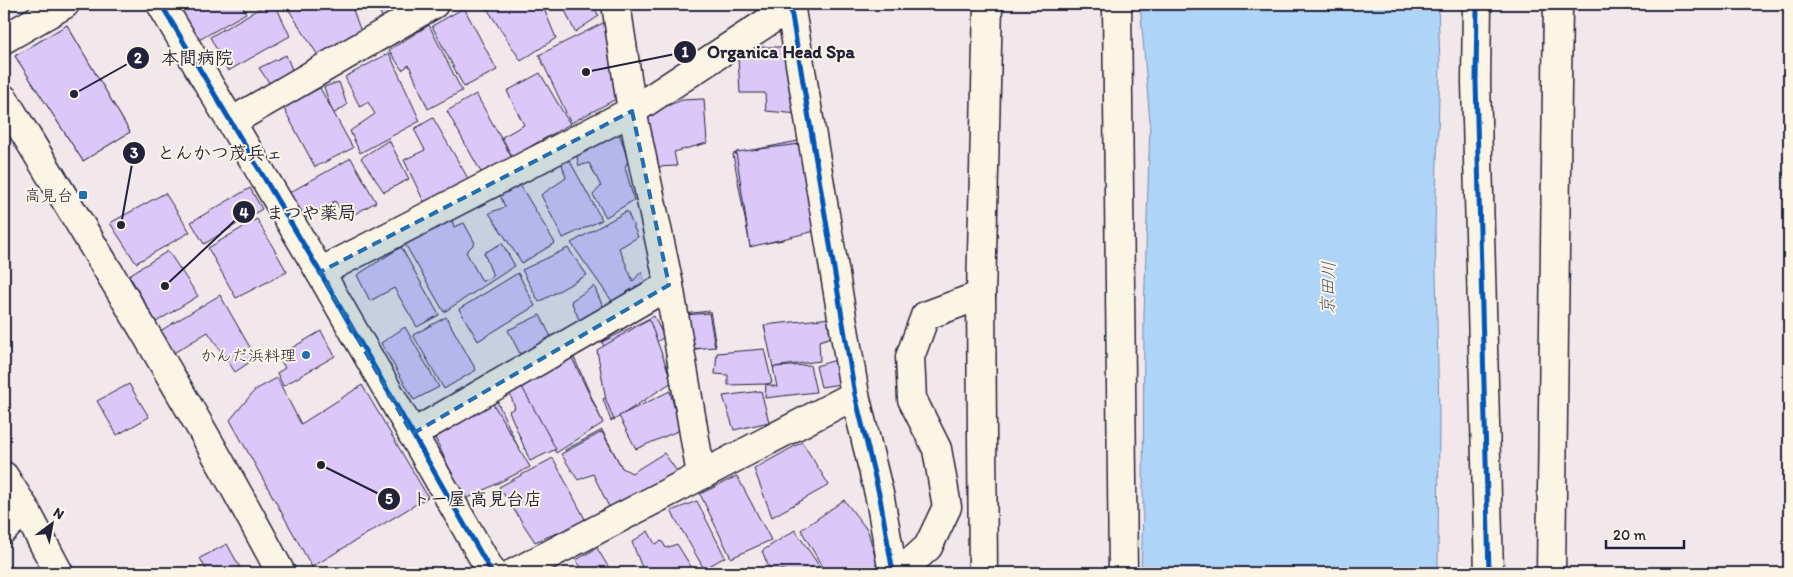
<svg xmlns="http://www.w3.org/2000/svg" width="1793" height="577" font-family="Itim,'Klee One',sans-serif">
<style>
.water{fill:#aed4f8;stroke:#768dac}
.building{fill:#dbc8f9;stroke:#22223b}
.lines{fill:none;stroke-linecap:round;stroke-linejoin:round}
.minor-casing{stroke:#22223b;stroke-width:31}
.minor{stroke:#fcf5e5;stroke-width:28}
.cycleway-casing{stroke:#fcf5e5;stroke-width:8}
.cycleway{stroke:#0057b8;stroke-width:5}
.marked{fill:#1f6fb2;fill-opacity:0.2;stroke:#1f6fb2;stroke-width:4;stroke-dasharray:10 6;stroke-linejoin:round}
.poi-dot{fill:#1f6fb2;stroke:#fcf5e5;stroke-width:2}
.labels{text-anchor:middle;stroke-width:4;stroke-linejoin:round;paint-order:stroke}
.poi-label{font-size:16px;fill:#22223b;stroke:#fcf5e5;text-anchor:end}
.water-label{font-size:18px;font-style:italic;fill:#4c5774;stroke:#fcf5e5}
.leader{fill:none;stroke:#22223b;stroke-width:2}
.callout-dot{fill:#22223b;stroke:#fcf5e5;stroke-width:2}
.mark-label{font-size:15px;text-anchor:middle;font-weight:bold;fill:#fff}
.callout-label{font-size:18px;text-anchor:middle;font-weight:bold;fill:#22223b;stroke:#fcf5e5;stroke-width:4;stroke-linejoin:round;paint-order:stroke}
</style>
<rect width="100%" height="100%" fill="#f2e8eb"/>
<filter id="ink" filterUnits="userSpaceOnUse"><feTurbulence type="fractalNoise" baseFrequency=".02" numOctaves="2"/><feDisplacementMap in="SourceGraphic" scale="10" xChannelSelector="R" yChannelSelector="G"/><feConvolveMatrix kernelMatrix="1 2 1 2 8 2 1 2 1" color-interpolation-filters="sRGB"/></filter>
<g filter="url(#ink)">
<polygon class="water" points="1140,4 1438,4 1440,66 1435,226 1439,414 1438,573 1141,573 1143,510 1144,314 1150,122"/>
<g class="building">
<polygon points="185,4 241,4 246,13 197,41 177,11"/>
<polygon points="267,4 275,4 290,36 228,71 210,37"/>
<polygon points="285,4 351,4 362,35 321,60"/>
<polygon points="375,4 406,4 412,12 387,25"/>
<polygon points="484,4 542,4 556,38 521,61"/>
<polygon points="562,4 592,4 599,16 575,32"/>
<polygon points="464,8 497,70 464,87 432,26"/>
<polygon points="607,21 618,98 571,123 539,55"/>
<polygon points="67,25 130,132 83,161 15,56"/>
<polygon points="67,25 130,132 83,161 15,56"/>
<polygon points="429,25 462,91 428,109 409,65 402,70 389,50"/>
<polygon points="760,47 789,47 799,114 766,111 765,93 740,93 738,57"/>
<polygon points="389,53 420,121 360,153 350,131 375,114 368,102 360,107 345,77"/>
<polygon points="286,55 293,72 270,84 259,68"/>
<polygon points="540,73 570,124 512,157 502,137 524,125 507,91"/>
<polygon points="339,82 347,105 333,114 324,87"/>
<polygon points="320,88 353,148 315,167 283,107"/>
<polygon points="476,94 512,158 482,174 447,111"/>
<polygon points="704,99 707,143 674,152 677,166 655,167 646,114 682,100"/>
<polygon points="433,118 469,180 425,204 404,160 425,150 414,129"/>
<polygon points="617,126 628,161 625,167 634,200 606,217 593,195 601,186 589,163 579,166 576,153"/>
<polygon points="389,140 409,179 384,192 361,158"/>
<polygon points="803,140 810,182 783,187 783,240 750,246 733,154"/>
<polygon points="800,144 819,230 750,247 736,152"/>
<polygon points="566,154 602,220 563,238 541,195 566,178 560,157"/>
<polygon points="351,158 376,202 346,219 335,201 302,220 287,194"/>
<polygon points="519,183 555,243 522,263 489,213 505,207 498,190"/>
<polygon points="250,188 262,209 204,244 191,222"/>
<polygon points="165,193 190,232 136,263 110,223"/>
<polygon points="627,211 638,237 619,248 633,281 641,272 647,285 614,304 571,243"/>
<polygon points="451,216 454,227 464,223 475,243 466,252 482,281 493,276 484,253 502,243 515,266 444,312 405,244"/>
<polygon points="257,219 287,272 236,298 208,248"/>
<polygon points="401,247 439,315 417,327 394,288 370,301 357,275"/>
<polygon points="568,248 587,275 539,302 522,270"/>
<polygon points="168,251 198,296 156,322 129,275"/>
<polygon points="518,273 535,306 478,341 459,309"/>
<polygon points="594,286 604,309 580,322 571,301"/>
<polygon points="220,295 256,358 235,372 208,332 172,354 160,331"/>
<polygon points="710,311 716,346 690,350 683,314"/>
<polygon points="709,313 715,347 691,349 685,315"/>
<polygon points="540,315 552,339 520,354 508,330"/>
<polygon points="654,316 664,337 652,345 663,372 634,391 639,401 611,421 603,399 624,388 602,342"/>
<polygon points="446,317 476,370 444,389 413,335"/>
<polygon points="831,318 832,337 819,341 820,361 773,367 764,325"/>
<polygon points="649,319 672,382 614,420 606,400 597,350"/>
<polygon points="405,327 439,387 414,400 381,343"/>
<polygon points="321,331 335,356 283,386 277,373 285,368 278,356"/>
<polygon points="764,349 772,383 766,384 728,385 728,375 715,374 717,353"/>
<polygon points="573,355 602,421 571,439 547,392 553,386 546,369"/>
<polygon points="572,358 603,423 556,453 519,383"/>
<polygon points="836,360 840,384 821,387 816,366"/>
<polygon points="810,365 816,392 765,398 766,384 777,387 773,367"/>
<polygon points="277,378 301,424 362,385 428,497 312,567 230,420 255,390"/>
<polygon points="129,384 149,417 117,435 97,401"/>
<polygon points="522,387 556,449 530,461 509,411 515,408 510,394"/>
<polygon points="670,391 680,430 636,449 619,416"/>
<polygon points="761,391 769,422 734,430 723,396"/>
<polygon points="496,399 524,460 495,479 474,441 439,459 429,436"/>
<polygon points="492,402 530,467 464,500 432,431"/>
<polygon points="602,430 622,468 600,479 594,465 578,473 565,450"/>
<polygon points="602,432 622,468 632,473 664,453 679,474 609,507 593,474 578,480 561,454"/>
<polygon points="802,442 829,485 772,517 754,469"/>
<polygon points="553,458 586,521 535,542 499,487"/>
<polygon points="737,476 771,540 731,558 700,494"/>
<polygon points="844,500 868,531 877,564 865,573 826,573 801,530"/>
<polygon points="697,501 725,557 704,569 671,511"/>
<polygon points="795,530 824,573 787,573 785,570 770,570 762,551"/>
<polygon points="648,531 655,544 662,541 666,548 677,544 695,573 644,573 632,542"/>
<polygon points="227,544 242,571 238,573 208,573 200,558"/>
<polygon points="597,548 612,573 585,573 576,560"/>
</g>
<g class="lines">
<g class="minor-casing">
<g id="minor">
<polyline points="161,4 320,272 492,573"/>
<polyline points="616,4 632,111 669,285 701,475"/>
<polyline points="790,4 855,395 880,498 893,573"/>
<polyline points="1117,4 1123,573"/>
<polyline points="1477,4 1476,82 1489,573"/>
<polyline points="4,39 65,4"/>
<path d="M4 99C99 255 195 411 281 573"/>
<polyline points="231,122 434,4"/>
<polyline points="320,272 632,111 790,7"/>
<polyline points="412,434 669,285"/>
<polyline points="4,476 25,509 59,573"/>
<polyline points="4,529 25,509"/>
<polyline points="514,573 855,395"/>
<polyline points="899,573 928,547 947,507 937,449 912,399 910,357 925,316 981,295"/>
<polyline points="983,573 981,295 988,4"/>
<polyline points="1551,573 1558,4"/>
</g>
</g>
<use href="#minor" class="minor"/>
<g class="cycleway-casing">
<g id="cycleway">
<polyline points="161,4 320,272 492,573"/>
<polyline points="790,4 855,395 880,498 893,573"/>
<polyline points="1477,4 1476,82 1489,573"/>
</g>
</g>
<use href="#cycleway" class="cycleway"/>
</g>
</g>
<path class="marked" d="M632 111 669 285 412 434 320 272Z"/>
<g class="poi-dot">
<rect x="78" y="190" width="10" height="10" rx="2.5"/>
<circle cx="306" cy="355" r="5"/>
</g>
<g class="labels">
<g class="poi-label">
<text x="73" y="201">高見台</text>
<text x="296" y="361">かんだ浜料理</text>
</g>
<g class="water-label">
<text transform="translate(1328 288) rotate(-89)" y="6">京田川</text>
</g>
</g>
<path class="leader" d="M586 72L685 52M74 94L138 58M121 225L134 153M165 286L244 212M321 465L389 499"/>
<g class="callout-dot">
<circle cx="586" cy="72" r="5"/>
<circle cx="74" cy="94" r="5"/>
<circle cx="121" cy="225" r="5"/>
<circle cx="165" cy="286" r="5"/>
<circle cx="321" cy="465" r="5"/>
<circle cx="685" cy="52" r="12"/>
<circle cx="138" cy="58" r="12"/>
<circle cx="134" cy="153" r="12"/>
<circle cx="244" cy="212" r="12"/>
<circle cx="389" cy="499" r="12"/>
</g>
<g class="mark-label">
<text x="685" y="57">1</text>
<text x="138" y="63">2</text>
<text x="134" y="158">3</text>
<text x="244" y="218">4</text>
<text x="389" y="504">5</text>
</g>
<g class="callout-label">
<text x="781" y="58">Organica Head Spa</text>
<text x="197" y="64">本間病院</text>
<text x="220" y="159">とんかつ茂兵ェ</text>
<text x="311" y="219">まつや薬局</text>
<text x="477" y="505">トー屋 高見台店</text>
</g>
<rect width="1793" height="577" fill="none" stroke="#fcf5e5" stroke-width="20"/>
<rect x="10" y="10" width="1773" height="557" fill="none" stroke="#22223b" stroke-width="2" filter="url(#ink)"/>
<g transform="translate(52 524) rotate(32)" stroke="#fcf5e5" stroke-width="4" paint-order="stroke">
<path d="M0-4L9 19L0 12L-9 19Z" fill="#22223b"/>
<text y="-8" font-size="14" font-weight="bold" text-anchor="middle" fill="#22223b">N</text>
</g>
<path d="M1606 540v8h78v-8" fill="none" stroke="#22223b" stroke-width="2.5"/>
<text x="1613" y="540" font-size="15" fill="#22223b" stroke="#fcf5e5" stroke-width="4" paint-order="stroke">20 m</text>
</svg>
